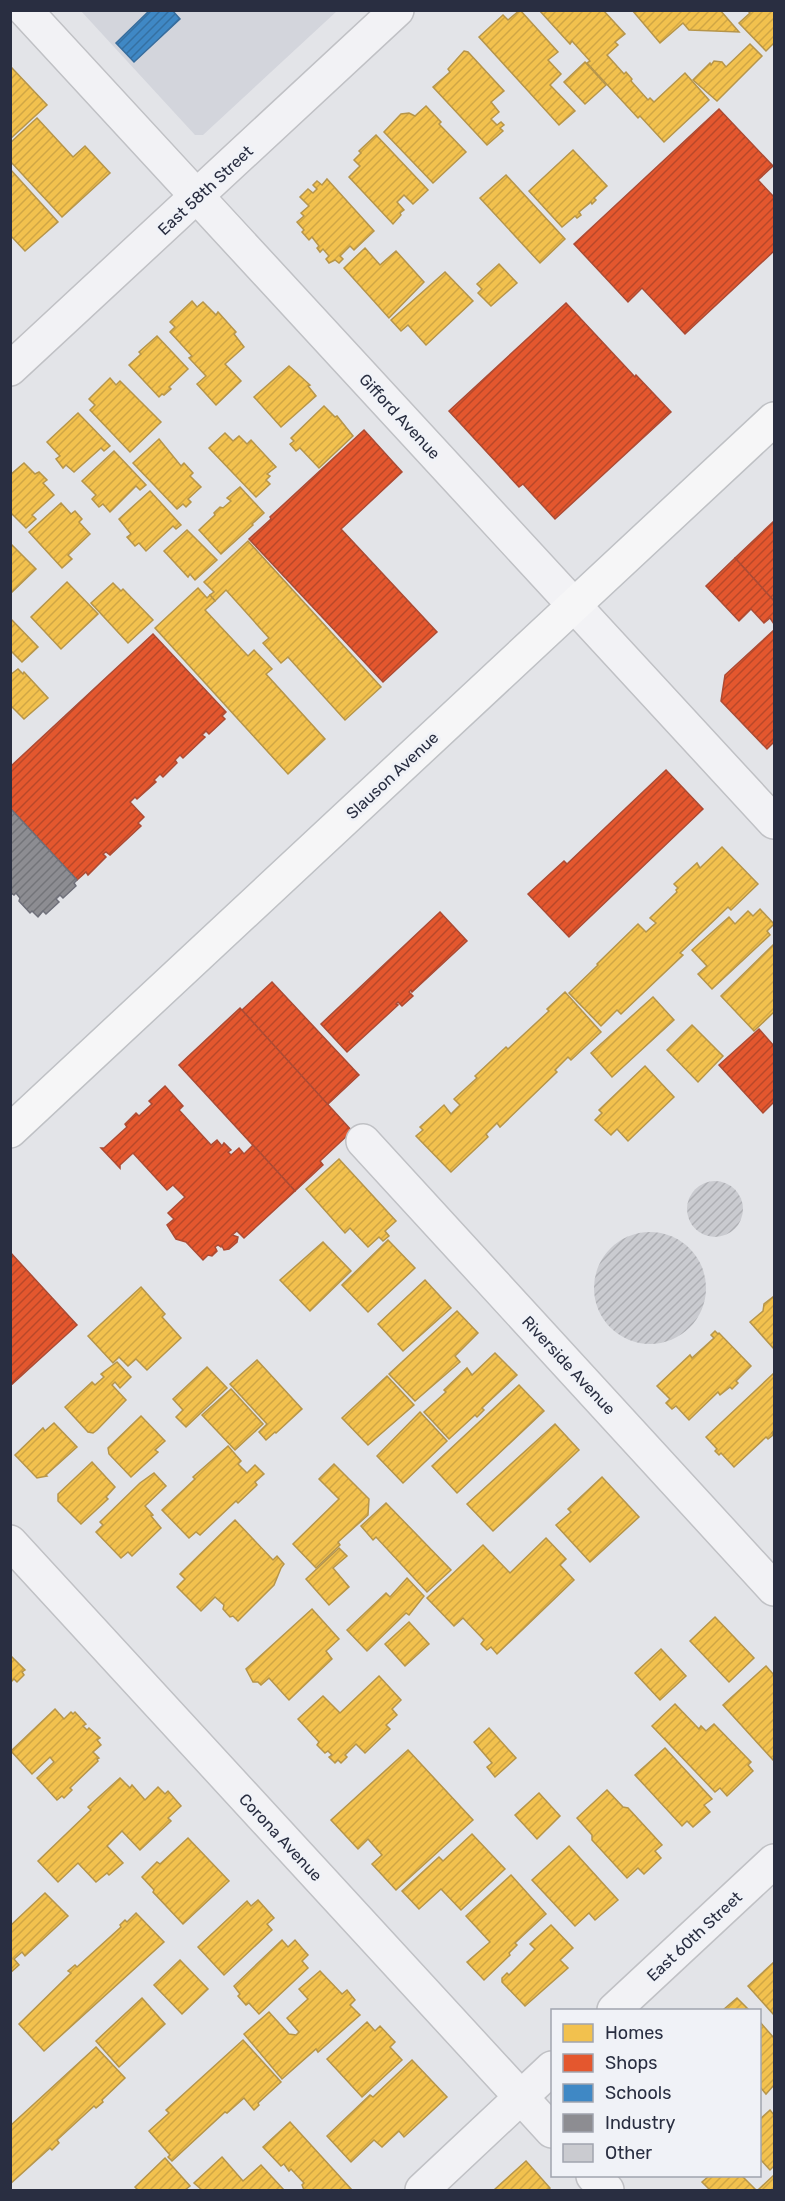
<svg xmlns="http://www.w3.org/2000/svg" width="785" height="2201" font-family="Rubik,sans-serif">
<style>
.built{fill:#d3d5dc}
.homes{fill:url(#homes-hatch);stroke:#b6954a;stroke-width:1.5}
.shops{fill:url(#shops-hatch);stroke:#ac4b34;stroke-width:1.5}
.schools{fill:url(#schools-hatch);stroke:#386d9d;stroke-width:1.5}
.industry{fill:url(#industry-hatch);stroke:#6f707a;stroke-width:1.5}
.building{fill:url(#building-hatch)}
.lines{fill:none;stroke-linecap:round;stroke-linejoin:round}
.minor-casing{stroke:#c0c1c5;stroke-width:36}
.major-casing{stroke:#bfc1c5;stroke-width:36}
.minor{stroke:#f2f2f5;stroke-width:33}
.major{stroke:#f6f6f7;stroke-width:33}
.labels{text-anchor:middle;stroke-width:6;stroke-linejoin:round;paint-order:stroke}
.street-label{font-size:16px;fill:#292e41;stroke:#f0f2f7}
</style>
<defs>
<pattern id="homes-hatch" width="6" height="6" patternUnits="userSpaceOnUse" patternTransform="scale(1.5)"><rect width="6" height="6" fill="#f2c14e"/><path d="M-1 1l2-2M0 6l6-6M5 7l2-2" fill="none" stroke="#d0a645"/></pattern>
<pattern id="shops-hatch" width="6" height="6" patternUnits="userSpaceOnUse" patternTransform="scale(1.5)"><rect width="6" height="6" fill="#e4572e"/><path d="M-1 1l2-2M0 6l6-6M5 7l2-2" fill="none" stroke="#b94829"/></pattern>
<pattern id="schools-hatch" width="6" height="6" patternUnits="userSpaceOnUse" patternTransform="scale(1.5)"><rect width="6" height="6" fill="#3f88c5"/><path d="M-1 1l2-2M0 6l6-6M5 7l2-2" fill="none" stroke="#3570a2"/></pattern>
<pattern id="industry-hatch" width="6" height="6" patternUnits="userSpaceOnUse" patternTransform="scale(1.5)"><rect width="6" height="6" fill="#8d8d92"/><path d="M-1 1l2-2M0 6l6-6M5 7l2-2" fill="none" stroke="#737479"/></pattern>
<pattern id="building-hatch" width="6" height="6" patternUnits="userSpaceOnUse" patternTransform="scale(1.5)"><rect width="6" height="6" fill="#cacbd0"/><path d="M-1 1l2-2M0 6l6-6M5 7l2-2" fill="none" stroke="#aeafb4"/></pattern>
</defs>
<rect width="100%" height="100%" fill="#e3e4e8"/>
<polygon class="built" points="81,11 337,11 203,135 195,135"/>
<g class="homes">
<polygon points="520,10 558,52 548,60 561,74 550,85 575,111 559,125 479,37 503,15 508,20"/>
<polygon points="539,10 603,10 625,34 615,42 618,45 607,55 624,74 626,72 632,79 631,81 648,100 650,98 654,102 685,73 709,100 664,142 640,116 638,118 587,63 590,61 572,41 570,44"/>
<polygon points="632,10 720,10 739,32 689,30 683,23 660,43"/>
<polygon points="747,10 774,10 774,43 766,51 739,23 750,13"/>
<polygon points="750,44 762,56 717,101 693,80 710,63 711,65 714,61 722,62 726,67"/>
<polygon points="464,51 468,52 504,91 491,102 499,112 491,119 497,125 501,122 504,125 500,128 503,131 487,145 433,87 450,72 448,69"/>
<polygon points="585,62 606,85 585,104 564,82"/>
<polygon points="12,68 47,105 10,139 10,69"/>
<polygon points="426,106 441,122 439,124 466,152 433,183 384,132 401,114 409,113 415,116"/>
<polygon points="37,118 73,157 85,146 110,173 62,217 10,161 10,143"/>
<polygon points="376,135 428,190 413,204 404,195 397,202 404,210 400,213 401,215 393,224 349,177 360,166 354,160 361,153 359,151"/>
<polygon points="573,150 607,186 594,198 596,200 592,204 591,202 579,212 581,215 577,218 575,216 562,227 529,191"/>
<polygon points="10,169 58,222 25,251 10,235"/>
<polygon points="506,175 565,239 540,263 480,198"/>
<polygon points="327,179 374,231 354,250 350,246 340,256 343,259 339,263 335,260 329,263 326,259 329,256 323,249 320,252 317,248 319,246 312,237 309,240 302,232 304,230 297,222 304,216 301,213 309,206 300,197 308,189 313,193 317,189 313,185 317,181 322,185"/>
<polygon points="365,248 380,265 396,251 424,282 389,318 344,268"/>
<polygon points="499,264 517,283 491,306 478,293 482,289 477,284"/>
<polygon points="445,272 473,301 426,345 408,325 401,331 391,320"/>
<polygon points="192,301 197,307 203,302 216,315 218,312 236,332 234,334 244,347 225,364 241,381 216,405 197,384 206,376 189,358 192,356 170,332 175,327 170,322"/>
<polygon points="157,336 188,369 169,387 171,389 164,395 162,394 159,397 129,365 141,354 139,352"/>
<polygon points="289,366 310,385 308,386 316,396 281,427 254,397"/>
<polygon points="110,378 116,385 120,381 161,422 130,452 90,410 95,405 89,399"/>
<polygon points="324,406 335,417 337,416 353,436 319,468 300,448 296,451 290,444 294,441 291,438"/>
<polygon points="78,413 110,446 104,451 101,448 74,472 66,465 63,468 56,459 60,456 47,442"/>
<polygon points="225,433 233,441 239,436 247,444 251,440 276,467 267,474 270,476 266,480 270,484 256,497 209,448"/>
<polygon points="159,439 181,466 184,463 193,473 190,476 201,487 188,499 191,502 186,507 183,504 177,509 133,463"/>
<polygon points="114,451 146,485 140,490 136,486 110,512 103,504 99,507 92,499 96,495 82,481"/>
<polygon points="24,463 35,474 39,472 47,480 43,483 54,495 32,515 36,519 26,528 10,512 10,475"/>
<polygon points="240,487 264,513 252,524 253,525 221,554 199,530 215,515 214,513 220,507 223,508 231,501 227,498"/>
<polygon points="150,491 181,525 176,529 173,526 146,551 139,543 135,546 127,537 131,534 119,519"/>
<polygon points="61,503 71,514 75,511 82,519 79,522 90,534 68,555 72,559 62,568 29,532"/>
<polygon points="187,530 217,560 195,580 190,574 188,577 164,551"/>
<polygon points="248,541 381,687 345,720 288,657 281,663 263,643 269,638 226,590 215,601 210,595 214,592 204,582"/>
<polygon points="10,543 36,569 10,594"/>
<polygon points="67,582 98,614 61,649 31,617"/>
<polygon points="113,583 121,591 123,589 153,620 128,643 91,603"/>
<polygon points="198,588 207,598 210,595 215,601 205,610 248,656 254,650 272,669 266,674 325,739 288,774 155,628"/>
<polygon points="10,618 38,647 22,662 12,652 10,653"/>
<polygon points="18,669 23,674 24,672 48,698 24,719 10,705 10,675"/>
<polygon points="722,847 758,884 731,910 728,907 680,953 683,955 621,1014 617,1010 601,1026 569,993 598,965 597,964 638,924 646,932 656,923 650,918 677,892 676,890 678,888 674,884 697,863 700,868"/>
<polygon points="760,909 774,924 767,931 770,935 712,989 698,974 707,966 692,950 729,917 735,924 748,911 753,916"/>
<polygon points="774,944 774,1012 754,1031 721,996"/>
<polygon points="565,992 601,1032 571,1060 568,1057 555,1070 557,1072 500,1127 497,1123 486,1134 488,1137 451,1172 416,1136 423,1130 420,1127 444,1105 451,1114 460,1105 454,1099 477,1078 475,1076 506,1047 508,1049 549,1011 547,1009"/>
<polygon points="653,997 674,1020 612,1077 591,1053"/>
<polygon points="692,1025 723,1056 698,1082 667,1050"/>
<polygon points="645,1066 674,1097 628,1141 617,1129 611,1135 595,1120 602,1113 599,1110"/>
<polygon points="339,1159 396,1221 385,1231 389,1236 383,1241 379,1237 368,1247 350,1228 345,1233 306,1189"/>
<polygon points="388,1240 415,1268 368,1312 342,1285"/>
<polygon points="323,1242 351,1271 310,1311 280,1280"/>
<polygon points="425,1280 451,1308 403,1351 378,1324"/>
<polygon points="141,1287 165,1314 162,1317 181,1338 147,1370 136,1359 128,1366 119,1357 113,1363 88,1336"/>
<polygon points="773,1297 774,1299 774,1349 750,1322 763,1311 764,1304"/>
<polygon points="457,1311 478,1333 455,1356 460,1362 415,1401 389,1374"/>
<polygon points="715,1331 718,1334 719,1333 751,1366 736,1381 738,1383 732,1389 730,1387 720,1395 718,1392 689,1420 676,1406 672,1409 666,1403 670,1399 657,1386 690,1355 692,1358 714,1338 711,1335"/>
<polygon points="495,1353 517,1375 482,1408 484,1410 477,1417 475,1415 449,1439 424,1412 446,1392 444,1390 467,1368 472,1375"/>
<polygon points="257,1360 302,1409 276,1433 275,1432 266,1440 259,1432 267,1424 230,1384"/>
<polygon points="117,1362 131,1377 120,1388 115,1382 112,1385 126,1400 97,1430 93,1433 88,1432 65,1407 92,1382 95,1385 104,1377 101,1374"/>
<polygon points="207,1367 227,1388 186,1427 176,1417 183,1410 173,1399"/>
<polygon points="774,1373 774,1430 772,1433 773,1435 768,1439 766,1437 734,1467 721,1453 719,1455 715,1451 717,1449 706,1437"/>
<polygon points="387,1376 414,1405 368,1445 342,1418"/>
<polygon points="519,1385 544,1411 457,1493 432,1466"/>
<polygon points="231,1389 263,1424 235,1450 202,1415"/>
<polygon points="420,1412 447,1441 403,1483 377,1456"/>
<polygon points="141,1416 165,1441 155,1450 158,1452 131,1477 109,1454 108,1448"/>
<polygon points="54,1423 77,1447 46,1475 47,1476 37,1478 15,1455 43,1428 45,1431"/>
<polygon points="555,1424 579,1450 493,1531 467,1504"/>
<polygon points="228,1446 241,1461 238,1464 247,1473 255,1465 264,1474 255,1482 257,1485 238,1503 236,1501 200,1535 196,1532 189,1538 162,1510 195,1479 193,1477"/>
<polygon points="92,1462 115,1487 106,1497 108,1499 81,1524 58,1501 58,1494"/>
<polygon points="334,1464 369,1499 368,1515 338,1542 340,1545 316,1568 293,1544 339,1499 319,1479"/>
<polygon points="154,1473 166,1486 145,1506 153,1515 151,1516 161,1528 132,1556 128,1552 121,1558 96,1532 103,1525 100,1522 140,1483"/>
<polygon points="602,1477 639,1517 590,1562 556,1525 571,1512 568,1509"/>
<polygon points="386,1503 451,1570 427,1592 376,1537 373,1540 361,1526"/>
<polygon points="235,1520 273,1560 277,1556 284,1564 281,1568 274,1585 238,1621 233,1616 230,1617 223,1609 224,1605 215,1597 201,1611 177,1587 185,1579 180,1574"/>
<polygon points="546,1538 566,1559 560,1565 574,1580 497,1654 491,1647 487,1650 481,1644 484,1640 463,1618 454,1626 427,1598 483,1545 510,1573"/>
<polygon points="339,1548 347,1556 333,1568 349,1587 329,1605 306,1579"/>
<polygon points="407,1578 424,1596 409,1615 406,1613 367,1651 347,1630 386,1593 390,1597"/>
<polygon points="312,1609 339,1639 326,1651 332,1659 289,1700 269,1678 261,1685 258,1682 253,1682 246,1669"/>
<polygon points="715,1617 754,1658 729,1682 690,1641"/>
<polygon points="409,1622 429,1644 405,1666 385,1644"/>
<polygon points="661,1649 686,1676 660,1700 635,1673"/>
<polygon points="10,1655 25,1670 22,1672 24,1675 17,1682 14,1679 10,1683"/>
<polygon points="766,1666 774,1675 774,1761 723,1705"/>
<polygon points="379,1676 401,1700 392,1709 397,1715 386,1725 390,1729 365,1753 356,1744 345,1755 347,1757 341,1763 338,1760 335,1763 329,1757 332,1755 328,1751 325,1753 317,1745 319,1742 298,1719 323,1696 340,1713"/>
<polygon points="675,1704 699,1729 701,1726 706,1731 714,1724 751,1762 748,1765 753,1771 727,1796 720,1788 715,1792 652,1726"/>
<polygon points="55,1709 64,1719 71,1712 73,1714 75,1712 86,1724 83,1726 87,1730 89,1728 100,1738 97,1740 101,1745 93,1752 99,1758 97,1759 98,1761 70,1788 72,1790 64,1798 62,1796 57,1800 37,1778 54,1762 50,1757 32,1774 11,1751"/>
<polygon points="489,1728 516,1758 495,1777 487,1767 492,1763 474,1742"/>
<polygon points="665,1748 712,1799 704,1805 710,1812 693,1827 687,1821 682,1826 635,1775"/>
<polygon points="408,1750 473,1820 396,1890 372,1864 382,1855 368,1839 358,1849 331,1820"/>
<polygon points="120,1778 130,1788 132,1785 145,1800 158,1787 165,1794 168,1791 181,1806 168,1818 171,1821 140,1850 122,1831 107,1846 123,1863 109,1875 107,1873 96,1882 78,1863 58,1882 38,1861 91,1810 88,1807"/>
<polygon points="607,1790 623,1807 628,1808 662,1845 655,1851 661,1858 644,1874 638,1868 627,1878 592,1840 592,1835 577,1818"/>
<polygon points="539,1793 560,1816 537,1839 515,1815"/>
<polygon points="472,1834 505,1869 461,1910 441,1889 419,1909 402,1891 439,1857 443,1861"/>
<polygon points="188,1838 229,1881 183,1924 153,1892 154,1890 142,1877 157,1862 160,1864"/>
<polygon points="569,1846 618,1900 595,1920 589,1913 575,1926 532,1880"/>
<polygon points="511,1875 546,1914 515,1943 517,1945 509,1953 510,1955 484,1980 467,1962 490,1942 466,1916"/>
<polygon points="45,1893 68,1916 25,1956 22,1952 14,1959 19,1965 10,1973 10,1926"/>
<polygon points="258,1900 274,1918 267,1924 272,1930 224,1975 198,1947 247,1901 251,1906"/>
<polygon points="136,1913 164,1942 44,2051 19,2024 71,1973 68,1971 75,1965 77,1967 121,1927 120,1925 125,1920 127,1922"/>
<polygon points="551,1925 573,1948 560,1960 568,1968 525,2006 502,1982 502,1978 507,1973 509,1975 535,1949 530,1944"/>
<polygon points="282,1940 288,1947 295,1940 308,1955 302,1961 308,1968 259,2014 249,2003 246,2005 238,1996 240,1994 234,1986"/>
<polygon points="180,1960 208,1989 182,2014 154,1985"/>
<polygon points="774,1962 774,2015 748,1986"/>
<polygon points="320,1971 342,1994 347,1990 355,2000 350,2005 360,2015 318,2052 316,2049 282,2079 244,2034 269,2012 289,2034 296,2035 299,2032 287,2018 308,1999 299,1989"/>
<polygon points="142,1998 165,2024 119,2067 96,2041"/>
<polygon points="737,1998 749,2010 723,2010"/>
<polygon points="367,2022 375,2031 380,2026 395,2042 390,2047 402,2060 362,2097 327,2059"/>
<polygon points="760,2022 774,2038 774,2085 766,2094 760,2087"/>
<polygon points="243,2040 281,2082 258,2103 259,2105 254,2110 244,2098 227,2113 225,2112 172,2161 168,2157 170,2155 149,2131 169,2113 166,2110"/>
<polygon points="96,2047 125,2078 102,2100 103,2102 96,2108 94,2106 57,2140 59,2143 52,2150 50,2148 10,2184 10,2126"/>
<polygon points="412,2060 447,2097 404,2137 399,2131 382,2147 374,2140 351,2162 327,2136 370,2095 373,2097"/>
<polygon points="770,2110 774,2115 774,2166 770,2170 760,2159 760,2119"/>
<polygon points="290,2122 352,2190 304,2190 302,2185 304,2183 291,2169 289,2171 284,2164 281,2166 263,2147"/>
<polygon points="222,2157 243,2181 261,2165 284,2190 202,2190 194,2183"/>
<polygon points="165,2158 190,2186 185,2190 138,2190 135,2187"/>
<polygon points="526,2161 550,2188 547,2190 494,2190"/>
<polygon points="774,2175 774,2190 758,2190"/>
<polygon points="709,2176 742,2176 756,2190 710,2190 702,2182"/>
</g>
<g class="shops">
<polygon points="719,109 773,166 758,180 774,197 774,251 685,334 642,288 628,302 574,244"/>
<polygon points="566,303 635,377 636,375 671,412 555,519 523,484 519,487 449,411"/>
<polygon points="364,430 402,472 341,529 437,632 383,682 249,539 271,519 270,517"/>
<polygon points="774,521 774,601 735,558"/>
<polygon points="735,558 774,601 774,624 770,618 764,623 751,609 739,621 706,586"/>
<polygon points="774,630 774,742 767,749 721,701 725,675"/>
<polygon points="153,634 226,712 222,716 225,719 209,734 206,731 202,735 205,737 183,758 180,755 175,760 177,763 163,777 160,774 154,780 156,782 137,799 135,797 130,802 144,817 138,823 141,826 110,855 106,852 103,854 106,857 88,875 86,872 77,880 10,808 10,767"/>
<polygon points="666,770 703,809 569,937 528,894 564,861 567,864"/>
<polygon points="440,912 467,941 412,992 411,990 409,992 413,996 402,1006 398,1002 396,1004 398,1005 347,1052 321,1024"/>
<polygon points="272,982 359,1075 327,1105 242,1010"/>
<polygon points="240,1008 352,1131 320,1161 323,1165 295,1191 179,1065"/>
<polygon points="759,1029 774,1046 774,1102 763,1113 719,1065"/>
<polygon points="165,1086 183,1106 179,1110 211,1145 217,1140 222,1146 224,1143 231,1150 228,1152 231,1155 239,1148 244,1154 253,1145 295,1191 244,1238 237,1231 232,1235 238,1237 237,1242 229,1249 224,1250 222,1246 221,1247 218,1245 215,1247 217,1251 212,1256 208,1255 203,1260 186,1242 176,1239 167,1225 174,1219 168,1213 185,1197 173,1185 167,1190 133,1153 120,1165 120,1168 101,1148 104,1148 127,1127 125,1124 136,1113 139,1116 152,1104 149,1101"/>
<polygon points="10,1252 77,1325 10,1386"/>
</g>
<polygon class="schools" points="150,10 172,10 180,19 134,62 116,43"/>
<polygon class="industry" points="10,808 77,880 74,883 76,886 63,898 60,895 56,899 59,902 46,914 43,911 38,917 32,911 30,913 19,901 20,898 16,893 14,895 10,892"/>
<g class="building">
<circle cx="715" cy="1209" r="28"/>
<circle cx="650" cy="1288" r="56"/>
</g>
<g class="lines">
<g class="minor-casing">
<g id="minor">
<polyline points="25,10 774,822"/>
<polyline points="10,369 397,10"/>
<polyline points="363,1141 774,1589"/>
<polyline points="10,1542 552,2131"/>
<polyline points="614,2010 774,1861"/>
<polyline points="593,2176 607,2190"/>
<polyline points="422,2190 552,2068"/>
</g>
</g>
<g class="major-casing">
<polyline id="major" points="10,1131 774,419"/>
</g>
<use href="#minor" class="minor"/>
<use href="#major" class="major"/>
</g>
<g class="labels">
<g class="street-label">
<text transform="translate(205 190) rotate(-43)" y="6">East 58th Street</text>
<text transform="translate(400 416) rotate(47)" y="6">Gifford Avenue</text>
<text transform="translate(392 775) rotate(-43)" y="6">Slauson Avenue</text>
<text transform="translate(569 1365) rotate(47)" y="6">Riverside Avenue</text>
<text transform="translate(281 1837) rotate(47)" y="6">Corona Avenue</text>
<text transform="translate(694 1936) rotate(-43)" y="6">East 60th Street</text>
</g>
</g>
<rect width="785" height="2201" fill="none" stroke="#292e41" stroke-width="24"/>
<rect x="551" y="2009" width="210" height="168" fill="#f0f2f7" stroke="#a0a4ae" stroke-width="1.5"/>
<rect x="563" y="2024" width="30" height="18" fill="#f2c14e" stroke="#a0a4ae" stroke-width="1.5"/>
<text x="605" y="2039" font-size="18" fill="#292e41">Homes</text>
<rect x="563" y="2054" width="30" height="18" fill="#e4572e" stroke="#a0a4ae" stroke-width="1.5"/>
<text x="605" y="2069" font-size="18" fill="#292e41">Shops</text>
<rect x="563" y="2084" width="30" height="18" fill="#3f88c5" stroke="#a0a4ae" stroke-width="1.5"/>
<text x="605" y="2099" font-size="18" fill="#292e41">Schools</text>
<rect x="563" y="2114" width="30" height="18" fill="#8d8d92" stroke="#a0a4ae" stroke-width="1.5"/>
<text x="605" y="2129" font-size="18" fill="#292e41">Industry</text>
<rect x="563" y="2144" width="30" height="18" fill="#cacbd0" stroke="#a0a4ae" stroke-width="1.5"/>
<text x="605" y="2159" font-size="18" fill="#292e41">Other</text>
</svg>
